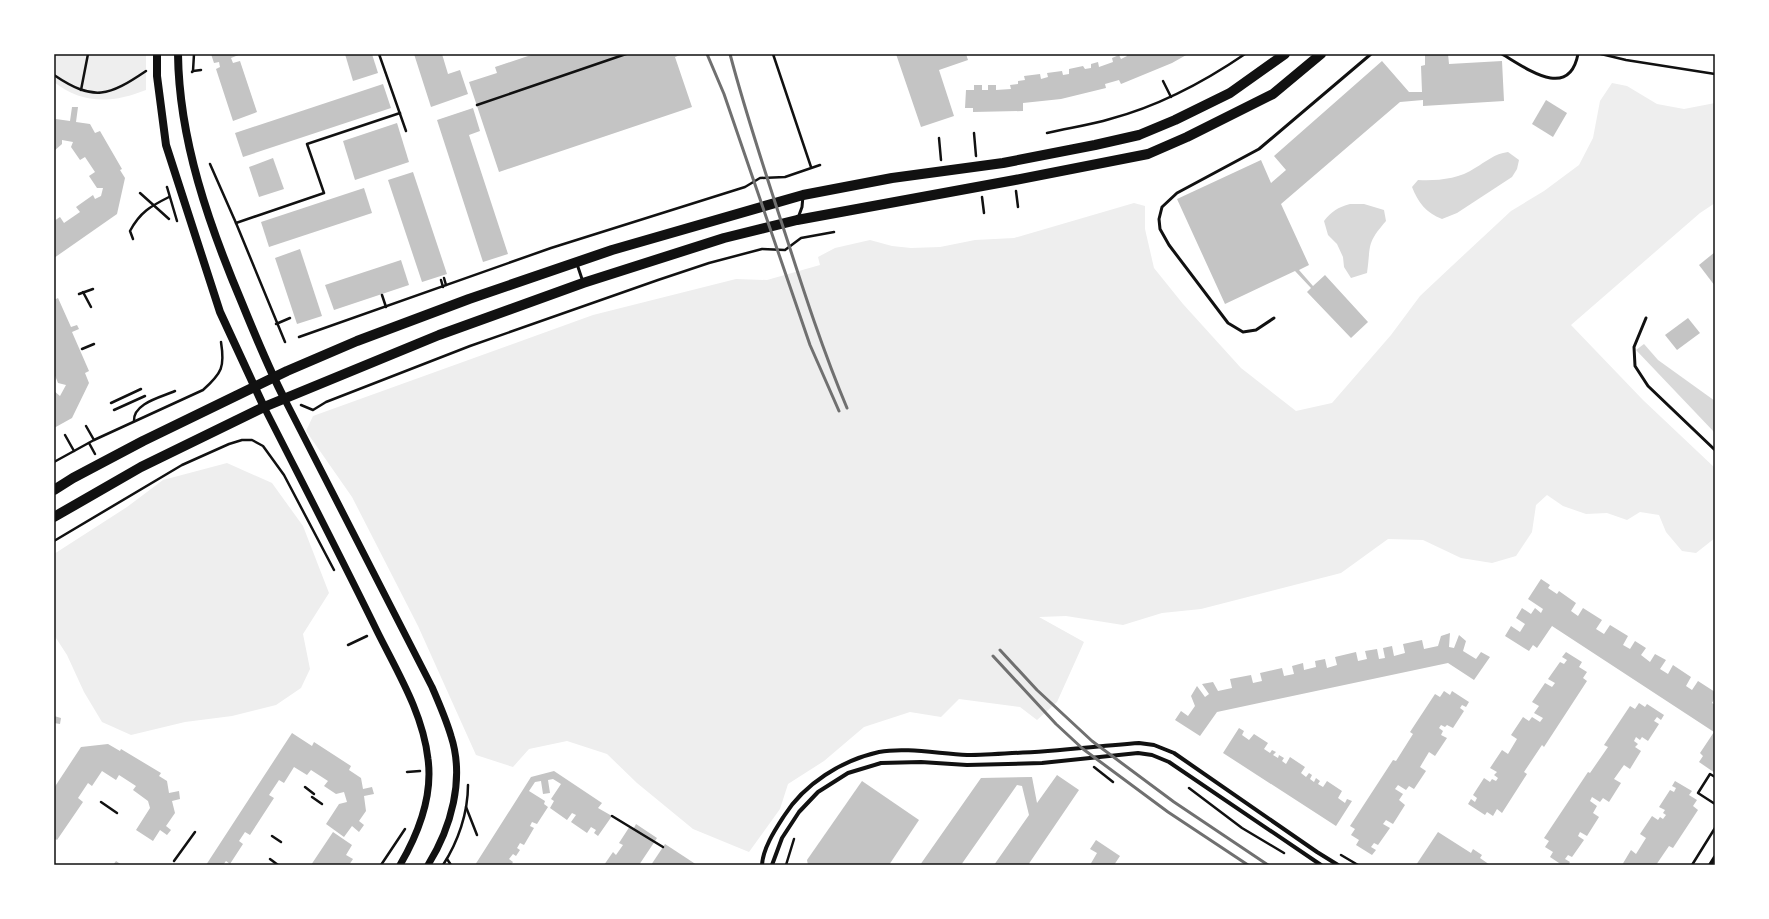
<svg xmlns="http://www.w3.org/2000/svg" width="1769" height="919" font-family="Lato,sans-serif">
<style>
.green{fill:#eee}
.water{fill:#d9d9d9}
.building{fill:#c4c4c4}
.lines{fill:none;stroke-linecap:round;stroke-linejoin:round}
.path{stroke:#111;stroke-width:2.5}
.service{stroke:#111;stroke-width:3}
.minor{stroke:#111;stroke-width:4}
.tertiary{stroke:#111;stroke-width:7}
.secondary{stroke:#111;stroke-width:8}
.primary{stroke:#111;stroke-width:10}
.rail{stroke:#707070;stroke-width:3}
.neatline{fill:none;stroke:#111;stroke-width:1.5}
</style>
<rect width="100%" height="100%" fill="#fff"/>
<g class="green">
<path d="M54 54H146V90C113 103 83 105 54 82Z"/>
<polygon points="1612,83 1627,86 1657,104 1684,109 1715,103 1715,203 1700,213 1571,325 1643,400 1715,468 1715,538 1696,553 1682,551 1666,532 1659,515 1640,512 1627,520 1607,513 1586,514 1563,506 1547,495 1536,505 1532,532 1516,556 1492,563 1461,558 1423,540 1388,539 1341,573 1201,609 1162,613 1123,625 1066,616 1039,617 1084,642 1057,702 1037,720 1020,707 959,699 941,717 910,712 864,727 824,761 788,784 780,809 749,852 693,829 637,783 607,754 567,741 529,749 513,767 476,755 418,626 352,497 306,431 313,416 593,315 736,279 767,280 820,265 818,257 835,248 870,240 892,246 911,248 940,247 975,240 1014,238 1134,203 1145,206 1145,229 1154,268 1183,304 1241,368 1296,411 1332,403 1391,335 1420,296 1453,265 1511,211 1544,191 1579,165 1593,138 1600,101"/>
<polygon points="227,463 272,483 303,526 329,593 303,634 310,669 301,688 276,705 232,716 185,722 131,735 102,722 84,692 67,655 54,635 54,554 127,507 163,480"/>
</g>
<g class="water">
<path d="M1508 152 1519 160 1517 169 1512 177 1457 213 1442 219C1426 213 1418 202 1412 187L1418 180C1437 181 1459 179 1475 168 1487 161 1494 154 1508 152Z"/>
<path d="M1350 204H1364L1384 210 1386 221C1366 244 1371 245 1367 273L1351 278 1344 267 1343 257 1337 244 1328 235 1324 221C1331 212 1338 207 1350 204Z"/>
<polygon points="1644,344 1658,360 1715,401 1715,433 1636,350"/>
</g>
<g class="building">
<polygon points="211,54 241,54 231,58 233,63 240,61 257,112 233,121 216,69 220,67 219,62 214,63"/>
<polygon points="345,54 372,54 378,73 353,81"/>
<polygon points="414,54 442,54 448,74 460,70 468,94 431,107"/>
<polygon points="534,54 683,54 675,57 692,107 499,172 469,82 497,73 495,67"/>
<polygon points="896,54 966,54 968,60 939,70 954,116 921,127"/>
<polygon points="1126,54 1188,54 1172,63 1121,84 1119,80 1105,84 1106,88 1061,99 1023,103 1023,111 973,112 973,108 965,108 966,90 974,90 974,85 982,85 982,90 988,90 988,85 996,85 996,90 1011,89 1010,85 1018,84 1018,81 1025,80 1024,76 1040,74 1041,79 1048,77 1047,73 1062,71 1063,75 1069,74 1069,69 1083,66 1085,69 1091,68 1091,64 1098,62 1099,67 1113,62 1112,58 1119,55 1121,59 1127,56"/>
<polygon points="1425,54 1448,54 1449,64 1502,61 1504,101 1423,106 1423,100 1400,102 1281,204 1309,265 1299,270 1313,286 1325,275 1368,322 1351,338 1307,292 1311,288 1295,271 1225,304 1177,199 1261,160 1271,183 1286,170 1274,156 1382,61 1409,92 1422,92 1421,66 1425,65"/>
<polygon points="383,84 391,108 243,157 235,133"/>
<polygon points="1546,100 1567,113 1553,137 1532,124"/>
<polygon points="72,107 78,107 76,122 90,124 95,133 100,131 122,169 120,170 125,178 117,214 54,258 54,221 60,217 64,223 80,212 76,207 93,195 95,199 101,196 103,188 97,188 89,176 95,172 85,157 80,160 71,147 73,142 62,140 62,144 54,151 54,121 56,119 70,121"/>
<polygon points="473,108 480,131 469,135 508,254 483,262 437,120"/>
<polygon points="397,123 409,162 355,180 343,141"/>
<polygon points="273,158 284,189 259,197 249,167"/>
<polygon points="413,172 447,274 422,282 388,180"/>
<polygon points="364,188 372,213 269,247 261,222"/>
<polygon points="300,249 322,316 297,324 275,258"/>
<polygon points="1715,252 1715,286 1699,265"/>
<polygon points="401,260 409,285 334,310 325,285"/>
<polygon points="58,298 71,327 77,325 79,329 72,332 89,371 85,373 89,383 72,418 54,428 54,391 60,396 66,385 58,383 54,373 54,300"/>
<polygon points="1688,318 1700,333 1677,350 1665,335"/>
<polygon points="1541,579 1550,585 1548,588 1557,594 1559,591 1576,603 1571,611 1578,616 1583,608 1602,620 1596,629 1604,634 1610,625 1628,636 1623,645 1630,649 1635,641 1646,648 1641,655 1650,662 1655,654 1666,660 1660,669 1668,674 1673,665 1691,677 1686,686 1692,690 1698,681 1715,692 1715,697 1712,703 1715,705 1715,773 1699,762 1703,756 1700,753 1714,732 1552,626 1537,648 1533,645 1529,651 1505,636 1511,626 1520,632 1525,624 1516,618 1522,608 1531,614 1535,608 1541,613 1543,609 1528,599"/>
<polygon points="1450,633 1449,647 1454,648 1459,635 1466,641 1463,651 1476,659 1481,652 1490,657 1474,680 1448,663 1217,712 1200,736 1175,720 1181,711 1188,716 1195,706 1191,696 1197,686 1205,697 1209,694 1202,684 1213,682 1218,691 1232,688 1230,679 1251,675 1253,683 1262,681 1260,673 1282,668 1284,676 1294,674 1292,666 1303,663 1304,670 1316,667 1315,661 1325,659 1327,668 1337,665 1335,657 1356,652 1358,661 1367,659 1365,651 1377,649 1379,659 1385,658 1383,648 1392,646 1394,656 1405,653 1403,644 1422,640 1424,649 1438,646 1441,636"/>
<polygon points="1566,652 1582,662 1579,667 1587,672 1583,678 1587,681 1544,747 1542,745 1524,772 1527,774 1502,813 1497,809 1493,816 1487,812 1485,815 1468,804 1471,799 1475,802 1477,798 1473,795 1484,778 1490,782 1492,779 1496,781 1498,778 1494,775 1497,772 1490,768 1502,750 1508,754 1517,739 1511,735 1523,717 1529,721 1532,717 1540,722 1543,718 1534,713 1539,706 1532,702 1545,683 1552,687 1555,683 1548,679 1560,662 1564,664 1567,660 1562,657"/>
<polygon points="1444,691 1450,695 1452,691 1469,702 1466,707 1462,705 1460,708 1464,711 1453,728 1447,725 1445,727 1441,725 1439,728 1443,731 1441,735 1447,738 1435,756 1429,752 1420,767 1426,771 1414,789 1409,786 1406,790 1398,785 1395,789 1403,794 1399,800 1405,805 1393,824 1386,820 1383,824 1390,828 1378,845 1374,843 1371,847 1376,850 1372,855 1356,845 1359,840 1351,835 1355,829 1350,826 1393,760 1396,761 1413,734 1410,732 1435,694 1440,697"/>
<polygon points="1639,703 1645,707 1647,704 1664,715 1661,720 1657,717 1654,721 1659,724 1648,741 1642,737 1640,740 1636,737 1634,741 1638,744 1635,747 1641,751 1630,769 1624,765 1614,779 1621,783 1609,802 1603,798 1600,802 1592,797 1590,801 1597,806 1593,813 1599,817 1587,836 1580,832 1578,836 1584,840 1572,857 1568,855 1565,859 1570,862 1568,865 1562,865 1550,857 1553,852 1545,847 1549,841 1544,838 1588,772 1590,773 1608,747 1604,745 1630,706 1635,709"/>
<polygon points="54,716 61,718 60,724 54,723"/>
<polygon points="1239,728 1244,731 1242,735 1249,740 1254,734 1268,743 1264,749 1270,753 1272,750 1276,752 1273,755 1278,758 1279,755 1284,758 1282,761 1286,764 1290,757 1305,767 1301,773 1306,777 1309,773 1312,775 1310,779 1314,782 1316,778 1320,781 1318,784 1323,787 1327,781 1342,791 1338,798 1345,803 1347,799 1352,801 1336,826 1223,753"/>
<polygon points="292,733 312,746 314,742 351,766 349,770 361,778 363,789 372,787 374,794 364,796 366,811 359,821 364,825 359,832 352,826 344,837 326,824 339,804 347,802 344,792 336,794 324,786 328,781 311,770 307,775 294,767 284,783 279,780 269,795 274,798 250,835 245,832 239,841 243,844 230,864 226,861 223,865 206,865"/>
<polygon points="108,744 120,751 121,749 161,773 159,776 167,781 169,793 179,791 180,799 172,801 175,813 166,826 171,830 167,835 160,830 153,841 136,830 150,808 148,801 133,790 136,786 119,775 116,780 102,771 92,786 88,783 78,798 83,802 57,840 54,838 54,788 81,747"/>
<polygon points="554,771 602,803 598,808 612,816 598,836 594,833 596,830 591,827 587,833 571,822 576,815 572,813 567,820 550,808 554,801 551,799 561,784 553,779 548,780 550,793 543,794 541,781 535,782 529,791 545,801 544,804 548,807 537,824 532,822 530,826 534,828 524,845 520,843 517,848 520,850 516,856 513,854 509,859 513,862 511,865 475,865 531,777"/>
<polygon points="1057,775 1079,790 1028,865 994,865 1029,815 1022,786 1017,785 961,865 920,865 981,778 1032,777 1037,803"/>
<polygon points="862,781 919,820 889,865 808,865 807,860"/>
<polygon points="1675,781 1692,791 1689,795 1697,800 1693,806 1698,810 1673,848 1669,846 1656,865 1622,865 1631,850 1636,854 1646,838 1640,834 1652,816 1658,820 1660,817 1663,819 1666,815 1663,813 1665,810 1659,807 1670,790 1674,792 1676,788 1672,786"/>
<polygon points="636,824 657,838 639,865 604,865 613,852 616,855 623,845 619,843 630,826 634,828"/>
<polygon points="333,832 352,845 346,855 353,859 349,865 311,865"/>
<polygon points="1438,832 1471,853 1473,849 1482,855 1480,858 1490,865 1416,865"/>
<polygon points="1096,840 1120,856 1114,865 1090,865 1097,853 1090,849"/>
<polygon points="665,844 697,865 651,865"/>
<polygon points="116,861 122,865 113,865"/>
</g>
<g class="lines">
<g class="path">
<polyline points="379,54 406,131"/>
<polyline points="773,54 811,167"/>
<polyline points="1601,54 1626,60 1715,74"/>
<polyline points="193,71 201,70"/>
<polyline points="192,72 193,71 194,54"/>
<path d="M54 75C94 102 109 96 146 71"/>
<polyline points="1163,81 1171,97"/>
<polyline points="81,90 88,54"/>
<polyline points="477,105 626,54"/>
<polyline points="974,133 976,156"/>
<path d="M1047 133C1068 128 1090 125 1110 119 1159 106 1204 82 1245 54"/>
<polyline points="939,138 941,160"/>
<polyline points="210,164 236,223 285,342"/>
<polyline points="167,187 177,221"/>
<polyline points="1016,191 1018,207"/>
<polyline points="140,193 169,219"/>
<polyline points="982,197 984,213"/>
<polyline points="236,223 324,193 307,144 400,113"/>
<path d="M133 239 130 231C140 212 151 206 169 197"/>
<polyline points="444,278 446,285"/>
<polyline points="441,280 443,287"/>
<polyline points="83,292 91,307"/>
<polyline points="79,294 93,289"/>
<polyline points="382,295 386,307"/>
<polyline points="276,324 290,318"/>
<polyline points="299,337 551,248 745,187 760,178 785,177 820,165"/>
<polyline points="82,349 94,344"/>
<polyline points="111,403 141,389"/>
<polyline points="301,405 313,410 326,402 470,346 658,280 709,263 762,249 785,250 801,238 834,232"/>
<polyline points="114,410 145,396"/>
<path d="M134 421C133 403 162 397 175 391"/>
<polyline points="86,426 94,440"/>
<polyline points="65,435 74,451"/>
<polyline points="89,443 95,454"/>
<path d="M54 462 94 440 203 390C222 373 225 367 221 342"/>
<polyline points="54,541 182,465 229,444 242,440 252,440 263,446 284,475 334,570"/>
<polyline points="348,645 367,636"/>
<polyline points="1094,767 1113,782"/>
<polyline points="407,772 420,771"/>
<polyline points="1715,777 1710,774 1698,793 1715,804"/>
<polyline points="305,787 314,794"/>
<polyline points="1189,788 1242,828 1284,853"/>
<polyline points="312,797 322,804"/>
<polyline points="101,802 117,813"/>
<polyline points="466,807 477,835"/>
<polyline points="612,816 663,847"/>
<polyline points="272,836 281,842"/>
<polyline points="1341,855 1358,865"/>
<polyline points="270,859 278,865"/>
<polyline points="447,859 451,865"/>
<polyline points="174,861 195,832"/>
<polyline points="381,865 405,829"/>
<path d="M443 865C458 842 468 813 468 785"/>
<polyline points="786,865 794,839"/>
<polyline points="1692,865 1715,828"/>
</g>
<g class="service">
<path d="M1502 54C1526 68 1569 101 1578 54"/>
<polyline points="798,218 802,207 803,196"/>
<polyline points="577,264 583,282"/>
<polyline points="1274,318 1256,330 1243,332 1228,323 1169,245 1160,229 1159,219 1162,207 1177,193 1259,149 1371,54"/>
<polyline points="1646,318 1634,347 1635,366 1648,386 1715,450"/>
</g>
<g class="minor">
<path d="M762 865C763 848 775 830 784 816 804 784 842 760 879 752 906 747 940 754 967 755 982 755 997 754 1012 753 1055 752 1096 746 1139 743L1154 745 1174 753 1317 852 1338 865"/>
<polyline points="772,865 782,838 799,812 818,792 848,773 881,763 921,762 967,765 1042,763 1138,753 1152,755 1169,762 1321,865"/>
<polyline points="1710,865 1715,857"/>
</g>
<g class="tertiary">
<path d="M284 398 432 687C439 703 446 719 451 736 465 779 451 828 428 865"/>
<path d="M264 407C302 482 341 557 378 633 398 673 423 714 428 759 433 796 418 834 400 865"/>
</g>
<g class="secondary">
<polyline points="157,54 157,76 166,145 220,312 264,407"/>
<path d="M178 54C179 140 209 225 242 303 255 335 268 367 284 398"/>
</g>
<g class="primary">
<polyline points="54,490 73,478 143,441 287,371 357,341 469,299 612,250 803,195 892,178 1003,163 1095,145 1139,135 1175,120 1230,93 1285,54"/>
<polyline points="54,517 141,467 264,407 439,335 583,283 724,238 797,220 1015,180 1148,154 1187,137 1273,94 1321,54"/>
</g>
<g class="rail">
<polyline points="707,54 724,94 810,345 839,411"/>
<path d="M730 54C746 115 766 174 785 233 804 292 823 351 847 408"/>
<polyline points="1000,650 1037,690 1092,741 1174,802 1268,865"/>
<polyline points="993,656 1056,724 1083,749 1168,812 1248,865"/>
</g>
</g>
<rect width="1769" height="919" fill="none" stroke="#ffffff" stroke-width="110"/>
<rect x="55" y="55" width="1659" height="809" class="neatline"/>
</svg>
